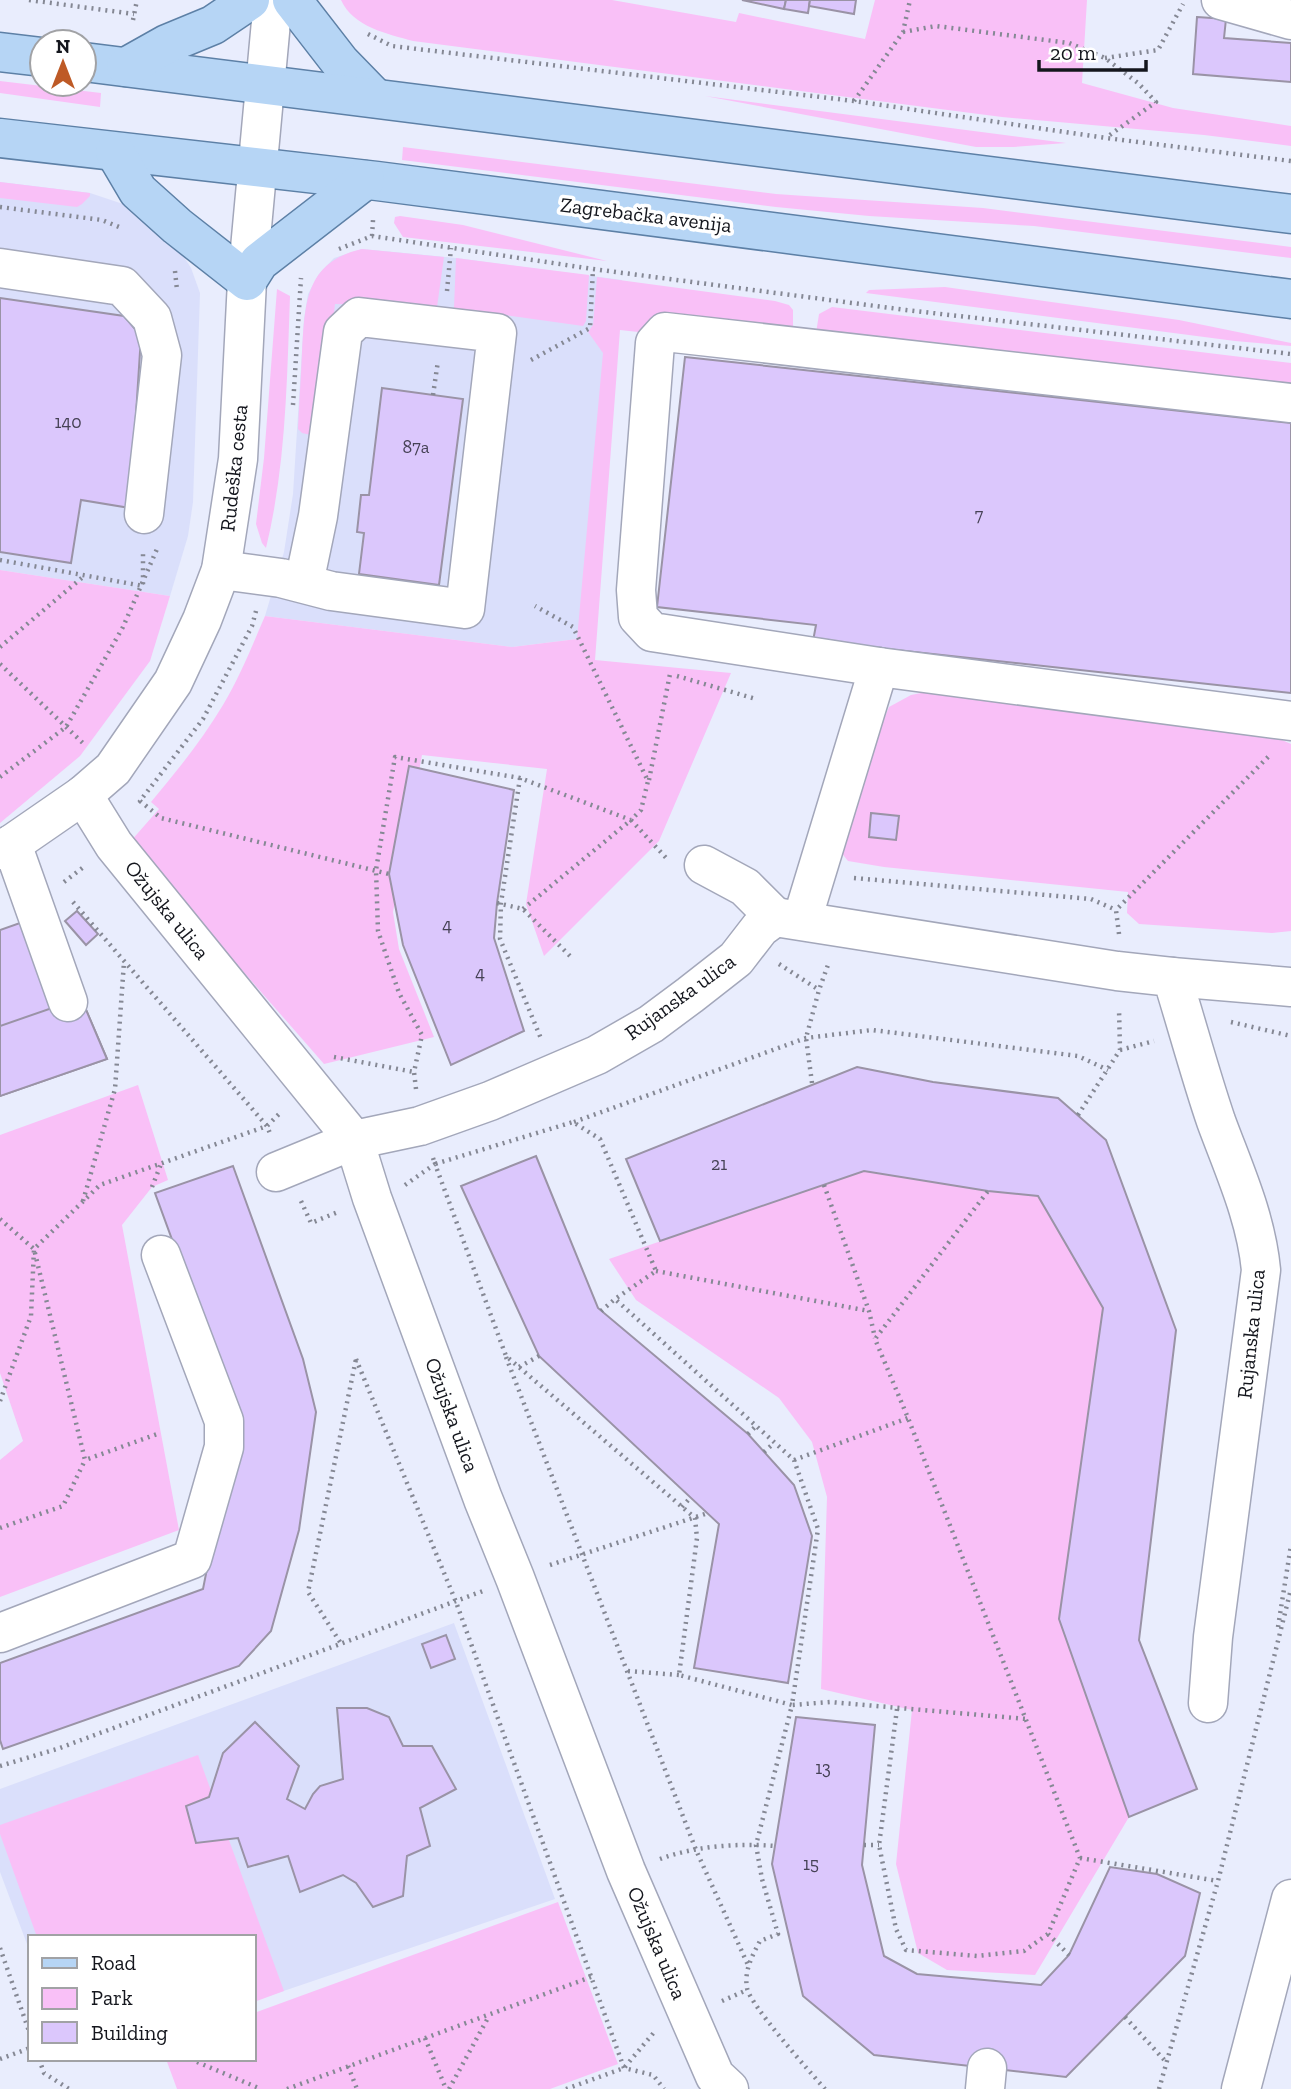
<svg xmlns="http://www.w3.org/2000/svg" width="1291" height="2089" font-family="'Zilla Slab',serif">
<style>
.built{fill:#dadffb}
.green{fill:#f9c0f7}
.building{fill:#dbc7fc;stroke:#9a93a6;stroke-width:2}
.lines{fill:none;stroke-linecap:round;stroke-linejoin:round}
.minor-casing{stroke:#a3a7ba;stroke-width:41}
.major-casing{stroke:#5d80a6;stroke-width:41}
.path{stroke:#858894;stroke-width:4.5;stroke-dasharray:2 5;stroke-linecap:butt}
.minor{stroke:#fff;stroke-width:38}
.major{stroke:#b6d5f5;stroke-width:38}
.labels{text-anchor:middle;stroke-width:7;stroke-linejoin:round;paint-order:stroke}
.number-label{font-size:18px;fill:#464255}
.street-label{font-size:21px;fill:#14161d;stroke:#fff}
</style>
<rect width="100%" height="100%" fill="#e9edfd"/>
<g class="built">
<polygon points="0,182 90,193 132,207 169,234 191,268 200,293 193,502 188,536 170,596 0,570"/>
<polygon points="362,249 456,258 622,280 595,641 577,639 512,647 265,616 284,552 293,494 304,319 308,294 319,274 334,258"/>
<polygon points="454,1623 555,1899 254,2001 254,1937 30,1937 30,1952 0,1872 0,1789"/>
</g>
<g class="green">
<path d="M341 0H612L736 22 739 13 865 39 875 0H1087L1082 83 1173 108 1291 126V146L1204 135 1002 117 413 41C388 34 353 27 341 0Z"/>
<polygon points="0,81 101,93 100,107 0,93"/>
<polygon points="705,96 1066,143 1014,147 976,147"/>
<polygon points="403,147 776,194 983,208 1291,247 1291,258 1034,226 869,216 776,207 402,160"/>
<polygon points="0,182 90,193 90,196 82,204 77,207 0,198"/>
<polygon points="400,216 463,225 607,261 403,237 394,223 395,217"/>
<path d="M362 249 444 257 437 307 335 304 320 437 302 433 298 429C299 403 301 378 302 352 305 303 305 262 362 249Z"/>
<polygon points="456,258 589,275 586,321 583,326 454,308"/>
<path d="M597 277 775 301 789 305 793 310V349L620 330 595 660 731 673 659 841 544 956 526 904 547 769 422 755 393 912 399 949 434 1037 324 1064 130 842 159 809 151 802C177 771 202 740 223 705 240 677 252 646 265 616L512 647 577 639 603 353 588 332 593 325Z"/>
<polygon points="945,287 1179,320 1291,343 1291,346 1235,341 866,293 869,290"/>
<path d="M277 289 290 296C287 380 286 466 266 548L262 543 256 524 264 458Z"/>
<polygon points="832,307 1291,363 1291,397 814,346 819,314"/>
<polygon points="0,570 170,596 150,661 80,756 0,823"/>
<polygon points="936,690 1273,736 1291,744 1291,931 1272,933 1139,924 1127,913 1128,892 884,867 848,861 840,851 874,743 889,707 911,695"/>
<polygon points="138,1085 168,1180 152,1187 122,1225 179,1530 0,1597 0,1460 23,1441 0,1373 0,1135"/>
<polygon points="864,1171 1038,1196 1103,1308 1059,1619 1129,1817 1035,1975 947,1970 918,1953 896,1864 912,1710 821,1689 827,1497 812,1442 779,1398 636,1300 609,1259"/>
<polygon points="198,1755 284,1991 254,2002 254,1937 37,1937 0,1834 0,1825"/>
<polygon points="558,1902 618,2064 550,2089 177,2089 166,2059 254,2059 254,2013"/>
</g>
<g class="building">
<polygon points="742,0 786,0 784,9"/>
<polygon points="786,0 810,0 808,13 784,9"/>
<polygon points="810,0 856,0 854,14 809,6"/>
<polygon points="1197,17 1226,19 1224,38 1291,43 1291,82 1193,74"/>
<polygon points="0,298 124,316 141,336 130,508 81,500 71,563 0,552"/>
<polygon points="685,357 1291,423 1291,693 813,641 816,625 657,607"/>
<polygon points="382,388 463,399 439,585 359,574 364,533 357,532 361,495 369,495"/>
<polygon points="409,766 514,790 497,903 494,938 524,1031 451,1065 403,945 389,874"/>
<polygon points="871,813 899,816 896,840 869,837"/>
<polygon points="77,911 98,934 86,945 65,921"/>
<polygon points="37,917 81,998 107,1059 0,1096 0,930"/>
<polygon points="81,998 107,1059 0,1096 0,1026"/>
<polygon points="857,1067 933,1082 1058,1098 1106,1140 1176,1330 1139,1640 1197,1789 1129,1817 1059,1619 1103,1308 1038,1196 988,1191 864,1171 660,1241 626,1159"/>
<polygon points="536,1156 598,1308 748,1434 794,1485 812,1536 788,1683 694,1668 719,1524 539,1356 461,1186"/>
<polygon points="233,1166 303,1359 316,1412 299,1530 271,1631 239,1666 3,1749 0,1740 0,1663 203,1589 237,1417 155,1193"/>
<polygon points="446,1635 455,1659 431,1668 422,1644"/>
<polygon points="337,1708 367,1708 389,1717 403,1746 432,1746 456,1789 420,1808 430,1846 407,1856 403,1896 373,1907 356,1883 343,1875 300,1892 288,1856 248,1867 238,1838 196,1843 186,1806 209,1797 223,1753 255,1722 299,1766 287,1799 305,1809 313,1794 320,1786 343,1779"/>
<polygon points="796,1717 875,1725 862,1865 884,1956 917,1974 1041,1985 1069,1955 1110,1867 1157,1874 1200,1893 1185,1956 1066,2077 874,2055 803,1996 772,1864"/>
</g>
<g class="lines">
<g class="minor-casing">
<g id="minor">
<polyline points="1221,0 1291,20"/>
<polyline points="0,268 122,286 152,318 162,355 144,514"/>
<polyline points="1291,403 665,332 655,343 636,590 638,617 652,632 879,667 1291,721"/>
<polyline points="221,570 281,578 331,591 465,609 497,333 359,317 343,332 318,516 304,583"/>
<polyline points="83,795 114,845 354,1140 372,1198 483,1499 515,1578 626,1871 715,2076 729,2089"/>
<polyline points="12,844 68,1002"/>
<polyline points="0,850 12,844 83,795 113,769 173,682 202,620 221,570 238,459 247,281 273,0"/>
<polyline points="704,865 745,887 775,917"/>
<polyline points="802,920 879,667"/>
<polyline points="1172,977 1291,987"/>
<path d="M276 1172 354 1140 420 1126 490 1101 597 1055 651 1024 690 995 736 959 760 928 775 917 1117 971 1172 977C1187 1025 1200 1074 1216 1121 1234 1170 1256 1217 1261 1270L1213 1637 1208 1703"/>
<polyline points="0,1633 192,1559 224,1447 224,1421 161,1255"/>
<polyline points="985,2089 987,2068"/>
<polyline points="1241,2089 1291,1899"/>
</g>
</g>
<g class="major-casing">
<g id="major">
<polyline points="292,0 340,62 375,98"/>
<polyline points="0,52 42,57"/>
<polyline points="84,62 1291,214"/>
<polyline points="126,67 167,44 213,25 250,0"/>
<polyline points="0,138 377,181 1291,299"/>
<polyline points="115,152 138,191 177,226 247,281 259,262 365,180"/>
</g>
</g>
<g class="path">
<polyline points="29,0 134,14"/>
<polyline points="133,20 137,0"/>
<polyline points="903,32 936,26 1069,43 1105,58 1138,83 1156,102 1107,137"/>
<polyline points="368,34 392,46 854,101 1106,138 1291,161"/>
<polyline points="1105,58 1158,50 1183,4"/>
<polyline points="854,101 903,32 910,0"/>
<polyline points="0,207 102,220 119,227"/>
<polyline points="372,236 373,220"/>
<polyline points="339,249 372,236 593,269 906,310 1291,354"/>
<polyline points="175,271 177,290"/>
<polyline points="447,291 451,248"/>
<polyline points="531,360 590,328 593,269"/>
<polyline points="433,395 438,361"/>
<polyline points="293,405 301,278"/>
<polyline points="0,560 143,586 143,550"/>
<polyline points="256,611 252,626 203,719 140,801 161,818 389,874"/>
<polyline points="0,647 84,576"/>
<polyline points="0,664 85,745"/>
<polyline points="677,676 756,699"/>
<polyline points="0,777 66,727 123,627 157,549"/>
<polyline points="520,778 501,903 500,939 542,1041"/>
<polyline points="649,780 670,674"/>
<polyline points="854,878 1091,899 1116,910"/>
<polyline points="64,882 85,866"/>
<polyline points="73,902 267,1126 271,1136"/>
<polyline points="497,903 523,909 571,957"/>
<polyline points="523,909 631,820 669,861"/>
<polyline points="1119,934 1116,910 1270,755"/>
<polyline points="779,964 819,990"/>
<polyline points="1231,1022 1291,1036"/>
<polyline points="1120,1050 1154,1041"/>
<polyline points="334,1057 414,1072"/>
<polyline points="812,1083 806,1038 819,990 829,962"/>
<polyline points="416,1089 414,1072 422,1035 399,993 378,931 376,870 395,757 520,778 631,820 641,810 648,781 573,627 535,606"/>
<polyline points="1078,1115 1120,1050 1119,1009"/>
<polyline points="574,1122 806,1038 872,1030 1078,1056 1108,1070"/>
<polyline points="433,1158 435,1164 573,1122 600,1139 656,1271 615,1299 794,1460 818,1529 792,1705 830,1702 1027,1719"/>
<path d="M405 1185 435 1164 506 1356 695 1518 697 1538 679 1675 792 1705 756 1845 762 1879 778 1934 760 1941C752 1956 744 1971 747 1988 750 2005 810 2072 825 2089"/>
<polyline points="824,1185 869,1311 875,1338"/>
<polyline points="152,1187 161,1164"/>
<polyline points="83,1201 115,1089 124,962"/>
<polyline points="301,1201 311,1223 338,1212"/>
<polyline points="0,1219 34,1249 85,1460 160,1433"/>
<polyline points="656,1271 869,1311"/>
<polyline points="601,1311 615,1299"/>
<polyline points="506,1357 696,1850 748,1965"/>
<polyline points="356,1359 456,1602 624,2068 653,2075 664,2089"/>
<polyline points="519,1367 539,1356"/>
<polyline points="0,1401 31,1316 34,1249 100,1185 267,1126 282,1111"/>
<polyline points="748,1434 756,1426"/>
<polyline points="764,1452 774,1443"/>
<polyline points="794,1460 908,1418"/>
<polyline points="682,1507 691,1497"/>
<polyline points="0,1528 63,1506 85,1460"/>
<polyline points="550,1565 708,1513"/>
<polyline points="1278,1627 1291,1545"/>
<polyline points="340,1642 308,1592 356,1359"/>
<polyline points="628,1671 679,1675"/>
<polyline points="897,1709 879,1845 896,1929 906,1950 977,1956 1024,1951 1048,1934 1080,1858 908,1418 875,1339 988,1191"/>
<polyline points="0,1766 57,1749 483,1591"/>
<polyline points="864,1845 879,1845"/>
<polyline points="1080,1858 1218,1881"/>
<path d="M660 1859C695 1846 738 1843 775 1846"/>
<polyline points="1048,1934 1069,1955"/>
<polyline points="0,1948 30,2034"/>
<polyline points="722,2001 747,1990"/>
<polyline points="1125,2017 1167,2063"/>
<polyline points="425,2038 446,2089"/>
<polyline points="0,2059 30,2048"/>
<polyline points="39,2059 44,2073 69,2089"/>
<polyline points="197,2062 261,2089"/>
<polyline points="348,2066 357,2089"/>
<polyline points="287,2089 591,1977"/>
<polyline points="449,2089 489,2016"/>
<polyline points="566,2089 624,2068 656,2030"/>
<polyline points="1159,2089 1218,1881 1291,1589"/>
</g>
<use href="#minor" class="minor"/>
<use href="#major" class="major"/>
</g>
<g class="labels">
<g class="number-label">
<text x="68" y="428">140</text>
<text x="416" y="453">87a</text>
<text x="979" y="521">7</text>
<text x="447" y="931">4</text>
<text x="480" y="979">4</text>
<text x="719" y="1170">21</text>
<text x="823" y="1774">13</text>
<text x="811" y="1870">15</text>
</g>
<g class="street-label">
<text transform="translate(646 215) rotate(7)" y="7">Zagrebačka avenija</text>
<text transform="translate(234 468) rotate(-84)" y="7">Rudeška cesta</text>
<text transform="translate(167 910) rotate(51)" y="7">Ožujska ulica</text>
<text transform="translate(680 997) rotate(-36)" y="7">Rujanska ulica</text>
<text transform="translate(1251 1334) rotate(-84)" y="7">Rujanska ulica</text>
<text transform="translate(452 1415) rotate(70)" y="7">Ožujska ulica</text>
<text transform="translate(657 1943) rotate(67)" y="7">Ožujska ulica</text>
</g>
</g>
<rect x="28" y="1935" width="228" height="126" fill="#ffffff" stroke="#a1a2a5" stroke-width="2"/>
<rect x="42" y="1958" width="35" height="10" fill="#b6d5f5" stroke="#a1a2a5" stroke-width="2"/>
<text x="91" y="1970" font-size="21" fill="#14161d">Road</text>
<rect x="42" y="1988" width="35" height="21" fill="#f9c0f7" stroke="#a1a2a5" stroke-width="2"/>
<text x="91" y="2005" font-size="21" fill="#14161d">Park</text>
<rect x="42" y="2022" width="35" height="21" fill="#dbc7fc" stroke="#a1a2a5" stroke-width="2"/>
<text x="91" y="2040" font-size="21" fill="#14161d">Building</text>
<g transform="translate(63 63)"><circle r="33" fill="#ffffff" stroke="#a1a2a5" stroke-width="2"/>
<path d="M0-5L12 26L0 18L-12 26Z" fill="#be5a26"/>
<text y="-10" font-size="19" font-weight="bold" text-anchor="middle" fill="#14161d">N</text>
</g>
<path d="M1039 60v10h107v-10" fill="none" stroke="#14161d" stroke-width="3.5"/>
<text x="1050" y="60" font-size="21" fill="#14161d" stroke="#ffffff" stroke-width="5" paint-order="stroke">20 m</text>
</svg>
